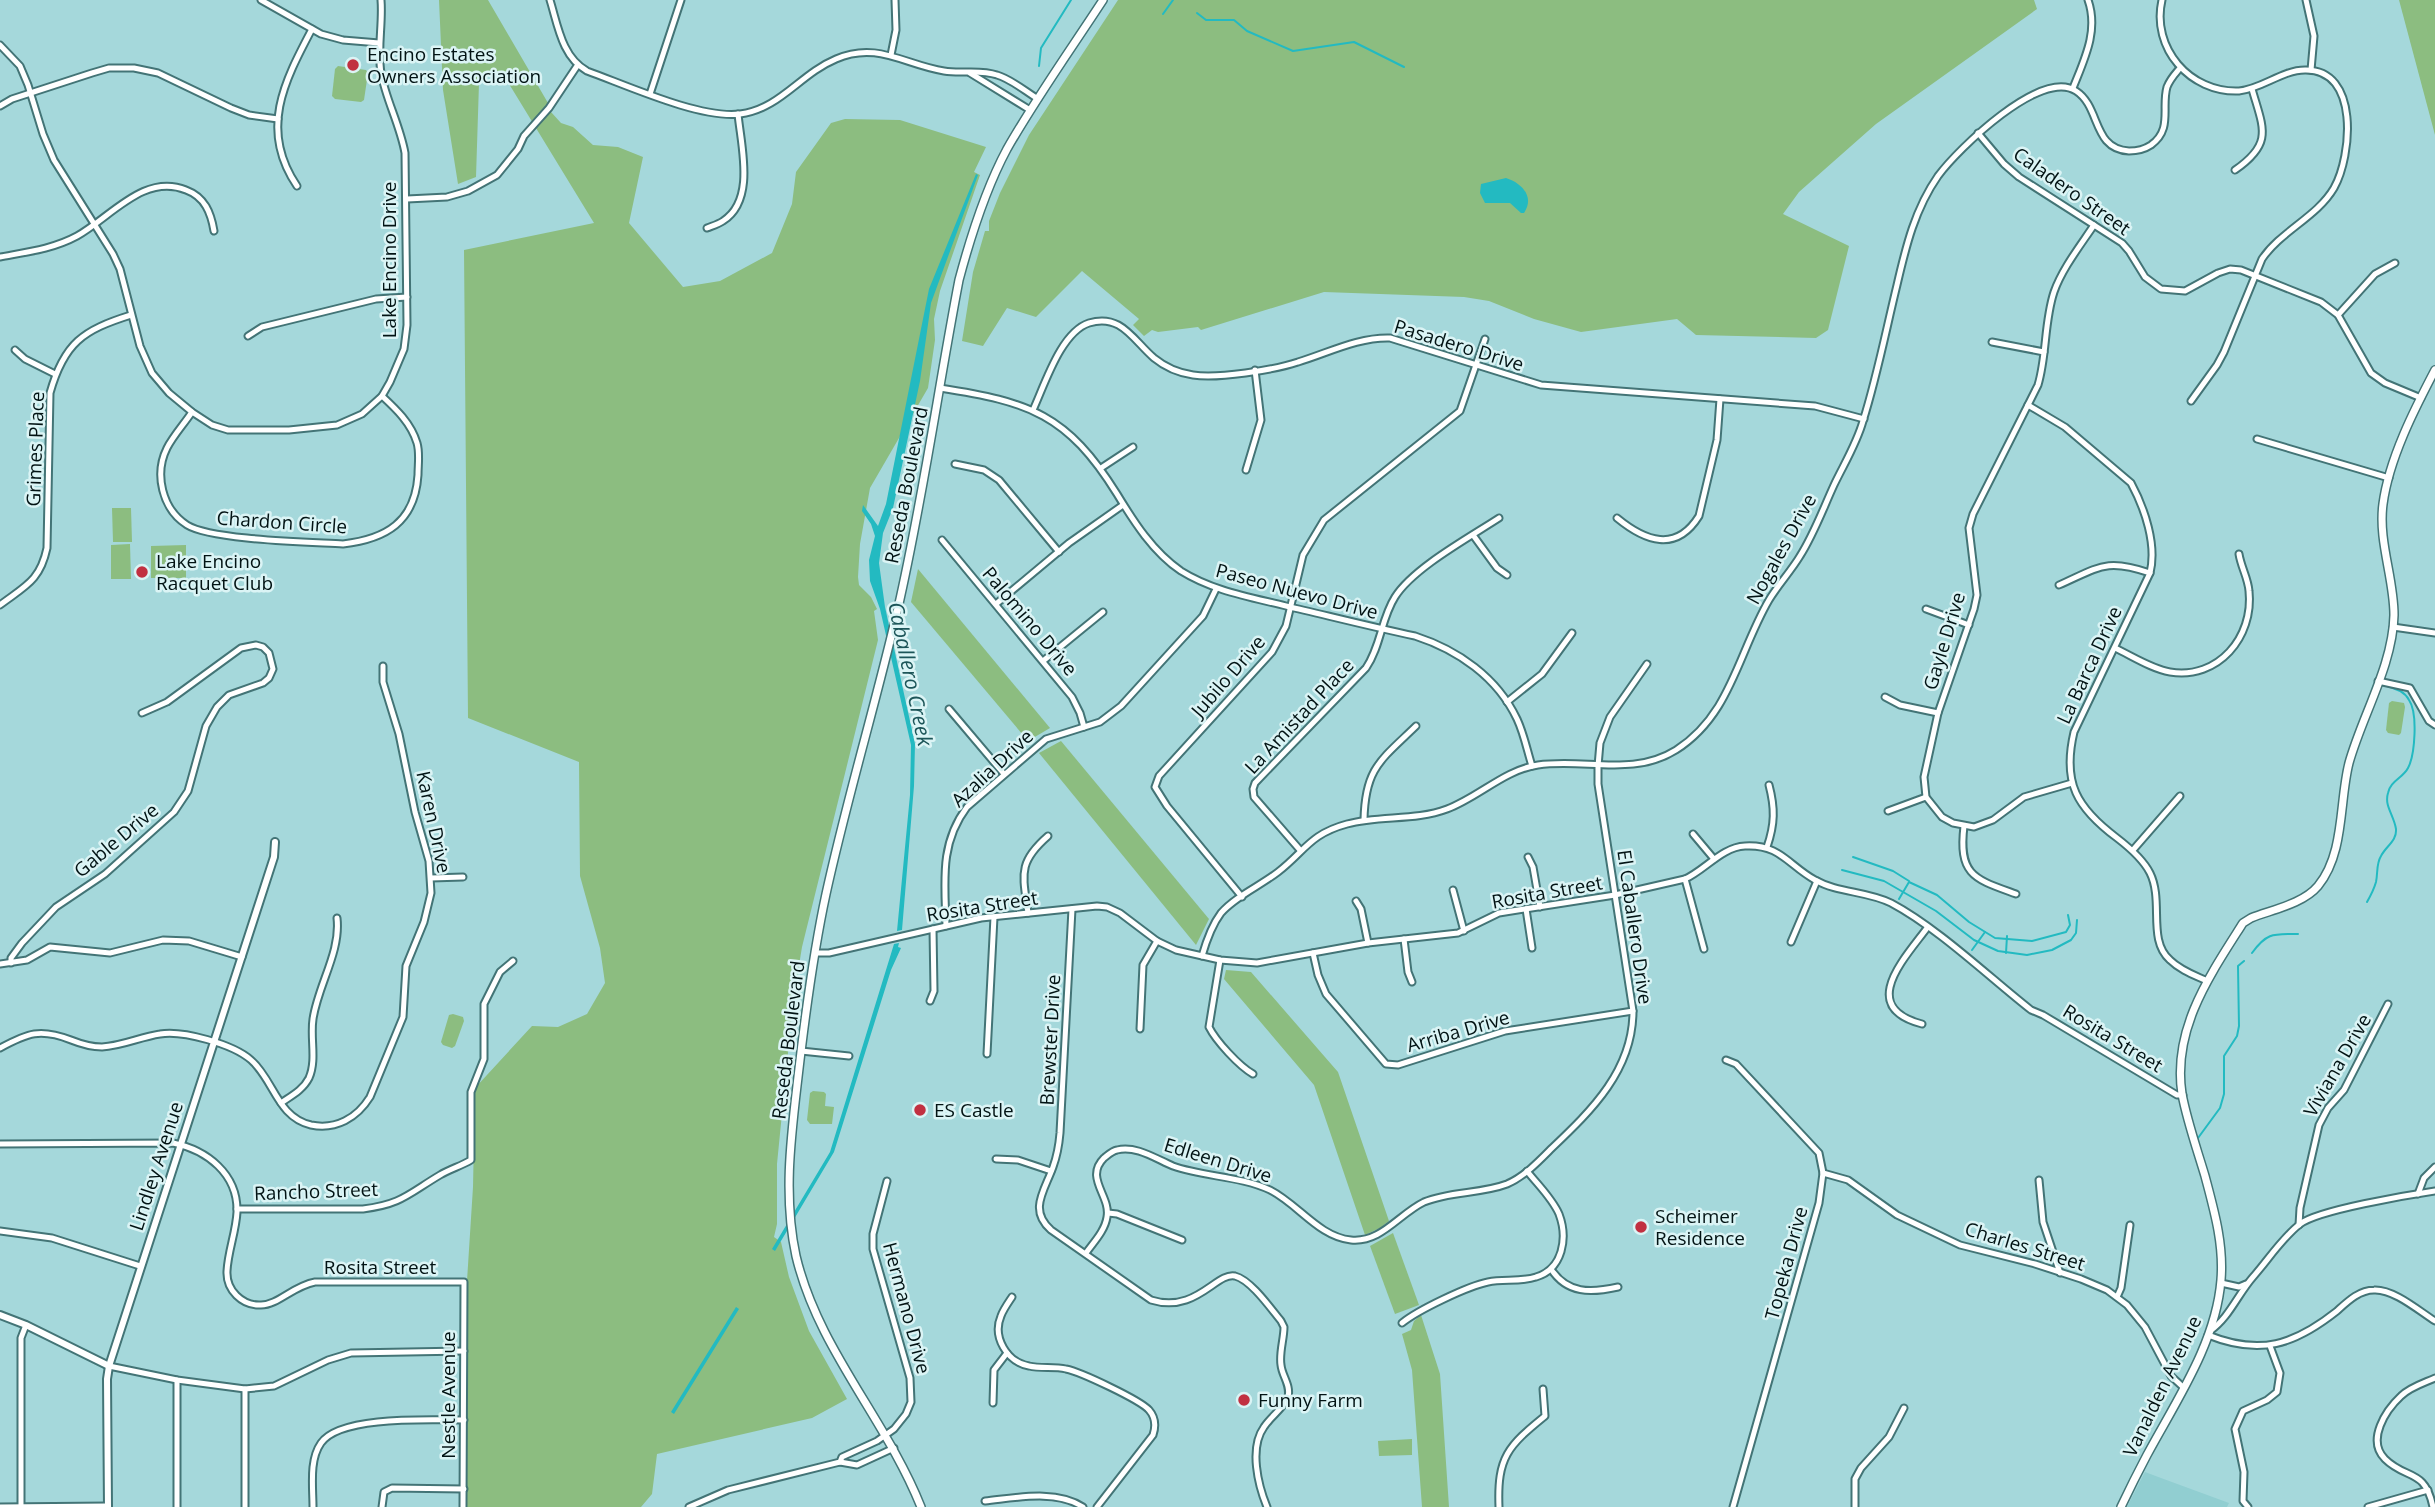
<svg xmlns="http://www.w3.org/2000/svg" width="2435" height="1507" font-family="'Open Sans',sans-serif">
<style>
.built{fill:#91ced1}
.green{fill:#8cbd80}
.water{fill:#23bac1}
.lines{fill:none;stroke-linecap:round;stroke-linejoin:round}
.stream{stroke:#23bac1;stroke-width:2}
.minor-casing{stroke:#437476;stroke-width:9}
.tertiary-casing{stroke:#437476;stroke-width:10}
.secondary-casing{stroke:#437476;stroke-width:10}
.minor{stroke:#fff;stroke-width:5}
.tertiary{stroke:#fff;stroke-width:6}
.secondary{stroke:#fff;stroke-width:7}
.poi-dot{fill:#c13041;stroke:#dbf4f5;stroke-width:2.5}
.labels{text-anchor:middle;stroke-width:5;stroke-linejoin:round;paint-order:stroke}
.poi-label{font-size:19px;fill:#021314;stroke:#dbf4f5;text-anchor:start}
.street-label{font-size:19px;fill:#021314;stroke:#dbf4f5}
.water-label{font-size:21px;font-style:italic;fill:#1d5659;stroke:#dbf4f5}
</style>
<rect width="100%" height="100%" fill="#a5d8db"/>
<polygon class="built" points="2145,1472 2161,1478 2229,1503 2227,1507 2127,1507"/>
<g class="green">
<polygon points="439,0 488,0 548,103 551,112 561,123 573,127 593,145 618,147 643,157 629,223 683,287 720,281 772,253 792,204 796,172 831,123 845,119 900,120 986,147 974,172 980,175 940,291 934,319 935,340 928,388 870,488 860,544 858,577 859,585 871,597 877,609 874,611 878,640 802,947 793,1002 777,1164 777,1224 774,1237 781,1242 789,1277 809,1331 847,1399 812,1418 657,1454 652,1494 641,1507 467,1507 467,1281 473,1187 475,1088 532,1026 558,1027 587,1014 605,983 600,948 580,876 579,762 468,718 464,250 594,223 506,79 484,73 479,83 476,177 458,184 443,90"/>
<polygon points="1118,0 2034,0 2037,9 1876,124 1799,192 1783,214 1849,246 1828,330 1816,338 1696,335 1677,319 1581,332 1534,319 1489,301 1464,297 1324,292 1201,330 1198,327 1158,332 1152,330 1144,336 1133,325 1139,319 1082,271 1036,317 1007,308 983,346 962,341 973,272 985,231 989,231 989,221 1000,193 1029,135"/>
<polygon points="2399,0 2435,0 2435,135"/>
<polygon points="338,66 366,70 368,73 364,100 361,102 335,99 332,96 335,69"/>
<polygon points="112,508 131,508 132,542 113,542"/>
<polygon points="130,544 131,579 111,579 111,545"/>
<polygon points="186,545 186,578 151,578 151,546"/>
<polygon points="918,569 1050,728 1028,741 911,602"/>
<polygon points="2392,701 2404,703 2405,707 2401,733 2399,735 2388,733 2386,730 2389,703"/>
<polygon points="1061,741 1209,919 1196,945 1039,753"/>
<polygon points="1226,970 1251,972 1338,1072 1389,1221 1380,1228 1365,1235 1314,1085 1224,979"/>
<polygon points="453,1014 463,1017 464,1021 455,1046 452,1048 443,1045 441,1042 449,1015"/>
<polygon points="813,1091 824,1092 826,1094 825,1106 834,1107 832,1124 810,1124 807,1120 810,1093"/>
<polygon points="1393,1233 1419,1305 1395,1314 1370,1246"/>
<polygon points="1421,1315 1440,1374 1449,1507 1422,1507 1412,1370 1402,1334 1411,1330 1414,1321"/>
<polygon points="1412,1439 1412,1455 1379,1456 1378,1441"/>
</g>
<g class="water">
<polygon points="976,174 978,175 931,303 920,381 893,508 883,533 879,563 885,607 915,744 914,786 902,930 897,931 910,795 911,745 880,609 870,581 869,560 875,536 871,524 862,511 863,505 878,526 886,504 929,289"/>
<path d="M1506 178C1522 183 1535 197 1524 213H1521L1510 203H1485L1480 193 1481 184Z"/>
<polygon points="899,943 898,947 901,948 891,970 834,1152 775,1251 772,1249 830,1152 894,944"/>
<polygon points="736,1307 739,1309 734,1317 674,1414 671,1412"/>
</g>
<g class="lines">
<g class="stream">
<polyline points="1197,13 1206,20 1234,20 1247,31 1293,51 1354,42 1404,67"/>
<polyline points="1163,14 1173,0"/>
<polyline points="1039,66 1041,48 1071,0"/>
<polyline points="1853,857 1893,871 1909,881"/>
<polyline points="1842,870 1884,881 1936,911 1974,940 1998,951 2027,955 2052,950 2071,940 2076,933 2077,920"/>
<polyline points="1899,899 1909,882 1937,895 1969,922 1995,938 2032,941 2066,932 2070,925 2068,915"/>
<path d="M2367 902C2371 895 2374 889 2376 882 2378 873 2376 864 2381 856 2386 846 2397 841 2396 829 2394 815 2384 806 2388 793 2390 781 2403 778 2408 768 2415 755 2418 713 2409 700 2404 691 2396 689 2387 686"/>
<polyline points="1972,950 1985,932"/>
<polyline points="2006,953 2007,936"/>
<path d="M2252 953C2267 932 2274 934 2298 934"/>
<polyline points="2198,1138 2220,1108 2224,1094 2224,1056 2237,1036 2239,1026 2238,966 2244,961"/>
</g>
<g class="minor-casing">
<g id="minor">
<polyline points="261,0 321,34 343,40 379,43"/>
<path d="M550 0C558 26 562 57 587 71 626 85 700 119 740 114 780 109 800 74 836 59 877 41 905 65 944 71 962 74 980 69 997 75 1011 79 1025 91 1038 99"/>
<path d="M2162 0C2151 48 2190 93 2239 91 2262 89 2282 70 2305 70 2360 69 2352 156 2334 188 2317 217 2281 231 2262 259L2224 352 2217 365 2191 401"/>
<polyline points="2306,0 2314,36 2311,70"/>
<path d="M0 45 20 66 28 85 43 134 54 160 113 254 120 269 140 346 152 373 169 393 192 412 212 425 228 430H289L337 425 362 414 382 396 390 382 404 349 407 325 405 153C400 125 386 100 381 73 377 48 383 24 381 0"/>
<polyline points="891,55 896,30 895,0"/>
<polyline points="970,73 1030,110"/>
<path d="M2073 88C2084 60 2099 31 2088 0"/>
<polyline points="650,94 681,0"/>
<polyline points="0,106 12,99 92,73 109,68 134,68 158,73 231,108 249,115 278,119"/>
<polyline points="1978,133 2004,164 2019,177 2122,243 2129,251 2145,277 2161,289 2185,291 2218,273 2230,269 2241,270 2321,302 2338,315 2371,373 2385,383 2421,398"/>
<path d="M2235 170C2274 143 2263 128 2252 89"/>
<path d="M297 186C259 130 284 82 312 29"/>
<polyline points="407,199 447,197 468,191 497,175 518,149 524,136 549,108 577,66"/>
<path d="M707 228C712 226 719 224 723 221 756 200 741 146 738 114"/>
<path d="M0 257C27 252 53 249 77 236 111 217 144 173 186 190 205 197 211 213 214 231"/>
<polyline points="2338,315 2375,274 2395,263"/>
<polyline points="248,336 262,327 376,299 407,297"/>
<polyline points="1992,342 2044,352"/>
<polyline points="15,350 25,359 55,374"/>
<path d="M940 388C1030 402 1067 414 1117 494 1134 522 1153 552 1181 571 1213 591 1250 597 1286 606 1329 616 1372 627 1415 636 1458 650 1497 677 1517 719 1524 734 1527 750 1532 766"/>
<path d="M2028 405 2065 427 2131 483C2145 509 2157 545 2150 573L2074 732C2062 783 2077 808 2117 838 2130 848 2143 859 2150 873 2164 901 2147 940 2170 960 2180 970 2194 975 2207 981"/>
<path d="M1033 410C1045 384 1061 332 1089 323 1121 313 1133 340 1154 358 1165 367 1179 373 1193 375 1217 379 1274 370 1298 362 1328 353 1358 337 1390 338L1541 385 1815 406 1864 419"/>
<path d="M192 412C184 424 173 436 167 448 154 474 162 509 187 525 211 540 310 542 343 544 386 539 415 522 418 475 418 464 420 453 417 443 411 423 396 409 382 396"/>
<polyline points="2257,439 2389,478"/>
<polyline points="955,464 984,470 999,480 1059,552"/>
<polyline points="1101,468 1133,447"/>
<polyline points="1246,470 1261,420 1255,370"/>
<path d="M1617 518C1645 541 1676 553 1699 516L1717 440 1720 399"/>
<polyline points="1473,535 1497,568 1507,575"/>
<polyline points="942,540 1072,697 1080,713 1084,727"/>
<path d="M2059 585C2100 567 2106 558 2150 573"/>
<polyline points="996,604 1069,543 1123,505"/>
<path d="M0 605C25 586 40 581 47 548L50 393C64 343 83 330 131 315"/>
<polyline points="1926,609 1969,625"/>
<polyline points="2393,627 2435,633"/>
<path d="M2115 648C2132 656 2152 669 2170 672 2218 680 2254 637 2249 591 2248 578 2241 567 2239 554"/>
<polyline points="1043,661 1103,612"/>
<polyline points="2378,681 2410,688 2429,721 2435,725"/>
<polyline points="1885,697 1900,705 1938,713"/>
<polyline points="1507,702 1542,674 1572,633"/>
<polyline points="949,709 1004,774"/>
<path d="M2072 783 2024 797 1993 820 1974 827 1953 823 1942 817 1926 797 1924 777 1938 713 1974 609 1977 595 1969 528 1973 514 2038 385C2047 355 2044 322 2054 292 2062 269 2080 246 2094 225"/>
<polyline points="1888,811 1926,797"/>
<path d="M1364 820C1365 768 1381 760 1416 726"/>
<path d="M1964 826C1958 876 1975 879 2016 894"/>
<polyline points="1693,834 1714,859"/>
<path d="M1767 847C1775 824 1775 808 1769 785"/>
<path d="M1300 850 1254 797 1253 789 1255 783 1366 668C1381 646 1381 619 1395 597 1413 568 1470 537 1499 518"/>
<polyline points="2133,850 2180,796"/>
<polyline points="1528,857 1533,867 1540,907"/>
<polyline points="431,878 463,877"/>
<polyline points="1685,879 1704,949"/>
<polyline points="1453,890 1464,931"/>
<polyline points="1242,897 1167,806 1155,787 1159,776 1272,652 1286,626 1303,555 1324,520 1460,411 1485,339"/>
<polyline points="1356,901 1361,909 1368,943"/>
<path d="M1072 909 1060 1133C1059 1145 1057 1156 1053 1167 1045 1190 1028 1210 1051 1230L1151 1300C1196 1314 1216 1272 1235 1276 1251 1280 1271 1309 1281 1321L1284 1327C1284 1339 1279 1353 1281 1365 1282 1376 1291 1385 1288 1397 1284 1408 1271 1416 1264 1427 1249 1448 1258 1485 1267 1507"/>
<polyline points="1526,909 1532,948"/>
<path d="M1028 913C1023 875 1017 863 1048 836"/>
<path d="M946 926C945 883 939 844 967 807L1046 739 1100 722 1121 706 1203 616 1216 589"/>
<polyline points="1404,939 1408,972 1412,982"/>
<polyline points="1791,942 1817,881"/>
<path d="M815 953H829L981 918 1097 906 1107 907 1120 913 1157 941 1176 950 1220 960 1257 963 1368 943 1458 933 1499 913 1615 895 1685 879C1705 870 1722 847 1745 846 1780 844 1788 865 1815 880 1838 893 1867 891 1891 903 1938 928 1989 977 2031 1010L2043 1015 2177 1095H2183"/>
<polyline points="1313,953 1318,975 1326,994 1386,1064 1398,1065 1505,1031 1633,1011"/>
<path d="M1202 956C1206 942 1212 925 1221 913 1236 896 1260 886 1278 872 1305 851 1310 834 1347 824 1380 815 1415 821 1447 809 1479 797 1504 770 1538 765 1584 758 1633 777 1676 750 1731 715 1738 653 1769 600 1778 585 1791 571 1800 556 1814 534 1823 509 1834 485 1844 464 1857 443 1863 421 1877 377 1886 330 1897 285 1906 246 1915 209 1938 176 1958 149 2041 68 2076 91 2101 107 2092 149 2129 151 2137 151 2145 149 2151 145 2173 129 2161 108 2167 87 2170 79 2175 74 2180 68"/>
<path d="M1220 960 1209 1027C1216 1041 1239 1066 1253 1074"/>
<polyline points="11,963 11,958 22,943 56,907 105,874 174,812 188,791 206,726 217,707 229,695 263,683 269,678 273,669 269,653 263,647 256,645 241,648 167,702 142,713"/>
<polyline points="0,964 27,960 50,947 110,953 163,940 189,941 242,957"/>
<polyline points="930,1001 934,991 933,929"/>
<path d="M1922 1024C1857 1007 1905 958 1927 928"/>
<polyline points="1140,1029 1143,965 1157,941"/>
<path d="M0 1048C28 1033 40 1028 71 1040 81 1044 91 1047 102 1047 122 1046 140 1037 160 1034 182 1030 233 1044 251 1060 274 1080 277 1117 311 1125 336 1130 357 1118 370 1097L403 1017 406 966 424 922 431 893 429 861 415 812 399 734 383 682V666"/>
<polyline points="801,1051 849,1056"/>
<polyline points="987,1054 994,917"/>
<polyline points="1726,1060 1736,1064 1819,1153 1823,1173 1819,1203 1733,1507"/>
<path d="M281 1103C291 1096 303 1090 309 1078 317 1060 310 1038 313 1019 318 985 341 952 337 918"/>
<path d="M0 1144 173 1143C207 1150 238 1174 237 1212 236 1232 228 1251 227 1271 226 1290 242 1306 261 1305 278 1305 293 1286 315 1282H464L463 1507"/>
<polyline points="996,1159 1018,1160 1051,1171"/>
<polyline points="1823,1173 1848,1180 1897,1215 1960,1245 2035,1264 2081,1279 2107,1290 2127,1305 2145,1327 2171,1376 2184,1388"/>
<polyline points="2039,1180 2043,1222 2060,1273"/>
<polyline points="2418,1194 2424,1178 2435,1167"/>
<path d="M237 1209H363C402 1204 408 1194 440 1175 450 1169 461 1166 471 1160V1092L484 1059V1004L500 972 513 961"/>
<polyline points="1108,1213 1117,1214 1182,1240"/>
<polyline points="2299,1225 2300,1208 2319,1125 2328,1108 2344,1090 2388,1004"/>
<polyline points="0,1231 52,1238 140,1266"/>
<path d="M1086 1253C1093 1243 1105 1231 1107 1217 1111 1196 1084 1178 1104 1158 1108 1155 1112 1151 1117 1150 1136 1145 1156 1159 1173 1166 1204 1177 1240 1176 1270 1190 1298 1204 1319 1237 1351 1240 1381 1243 1399 1214 1424 1202 1450 1191 1481 1194 1507 1184 1524 1177 1539 1161 1552 1148 1592 1110 1633 1070 1633 1011L1598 784V766L1600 743 1610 717 1647 664"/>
<path d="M1551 1269C1567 1294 1591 1293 1618 1287"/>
<polyline points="2221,1283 2239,1287 2246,1284"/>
<path d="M1012 1297C1008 1303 1003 1310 1001 1316 992 1337 1007 1362 1029 1366 1041 1369 1054 1366 1066 1369 1081 1372 1140 1400 1149 1410 1156 1418 1156 1426 1153 1435L1097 1507"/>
<polyline points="2117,1297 2121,1288 2130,1225"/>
<path d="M1402 1323C1418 1310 1468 1286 1488 1282 1504 1279 1521 1282 1536 1277 1563 1269 1568 1238 1559 1214 1552 1198 1538 1185 1527 1171"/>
<path d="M2210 1331C2229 1318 2238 1294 2253 1277 2268 1260 2282 1238 2300 1224 2318 1210 2408 1195 2435 1191"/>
<path d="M2208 1335C2260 1356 2294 1345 2337 1311 2347 1302 2359 1290 2374 1290 2394 1289 2419 1311 2435 1321"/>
<polyline points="109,1366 177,1380 245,1389 274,1386 328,1360 351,1353 464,1351"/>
<polyline points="177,1380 177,1507"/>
<polyline points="993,1403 994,1370 1007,1353"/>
<polyline points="840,1462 857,1465 894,1448"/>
<path d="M985 1501C1015 1498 1056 1489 1083 1507"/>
<polyline points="0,1507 108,1506"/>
<polyline points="21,1507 21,1338 26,1325"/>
<polyline points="245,1507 245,1389"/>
<path d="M313 1507C313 1487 309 1460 321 1443 340 1415 432 1420 464 1420"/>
<polyline points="382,1507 384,1492 392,1488 464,1489"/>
<polyline points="689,1507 728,1490 840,1462 842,1457 877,1441 894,1429 906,1414 911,1402 910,1378 873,1249 873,1234 887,1181"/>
<path d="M1499 1507C1497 1457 1508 1446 1545 1416L1543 1389"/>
<polyline points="1855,1507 1855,1479 1861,1468 1889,1437 1904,1408"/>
<polyline points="2248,1507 2243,1501 2244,1472 2235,1429 2243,1411 2267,1400 2277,1392 2280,1373 2270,1346"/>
<polyline points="2368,1507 2428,1490"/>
<path d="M2433 1507C2425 1468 2406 1480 2385 1459 2366 1440 2386 1410 2401 1396 2410 1387 2424 1383 2435 1378"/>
</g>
</g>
<g class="tertiary-casing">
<g id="tertiary">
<polyline points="0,1315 26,1325 109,1366"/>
<polyline points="108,1507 107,1379 109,1366 274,857 275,842"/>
</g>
</g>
<g class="secondary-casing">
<g id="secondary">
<path d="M921 1507C886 1419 818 1349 796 1256 783 1196 791 1137 798 1077 805 1016 813 954 826 894 847 798 876 703 898 608 923 499 938 389 959 280 971 235 985 190 1007 149 1036 98 1071 49 1103 0"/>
<path d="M2121 1507C2129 1490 2138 1472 2147 1455 2176 1401 2216 1343 2221 1280 2224 1244 2214 1210 2205 1176 2197 1149 2187 1121 2182 1094 2172 1029 2210 975 2243 923L2251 918C2271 910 2303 904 2318 886 2345 853 2339 802 2349 763 2362 716 2393 665 2394 615 2394 578 2378 541 2383 504 2389 459 2414 410 2435 370"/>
</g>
</g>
<use href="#minor" class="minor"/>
<use href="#tertiary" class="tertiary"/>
<use href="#secondary" class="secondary"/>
</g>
<g class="poi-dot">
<circle cx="353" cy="65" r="7"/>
<circle cx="142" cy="572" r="7"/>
<circle cx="920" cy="1110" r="7"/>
<circle cx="1641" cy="1227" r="7"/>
<circle cx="1244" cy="1400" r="7"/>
</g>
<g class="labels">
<g class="poi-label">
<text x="367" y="61">Encino Estates<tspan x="367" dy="22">Owners Association</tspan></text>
<text x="156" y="568">Lake Encino<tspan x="156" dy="22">Racquet Club</tspan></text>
<text x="934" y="1117">ES Castle</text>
<text x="1655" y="1223">Scheimer<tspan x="1655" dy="22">Residence</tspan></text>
<text x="1258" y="1407">Funny Farm</text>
</g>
<g class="street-label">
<text transform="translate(2072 191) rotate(35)" y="7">Caladero Street</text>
<text transform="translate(389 260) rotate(-90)" y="7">Lake Encino Drive</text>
<text transform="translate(1459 345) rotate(17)" y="7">Pasadero Drive</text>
<text transform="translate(35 449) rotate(-88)" y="7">Grimes Place</text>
<text transform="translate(906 485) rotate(-79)" y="7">Reseda Boulevard</text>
<text transform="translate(282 522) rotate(4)" y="7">Chardon Circle</text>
<text transform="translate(1781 549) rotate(-61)" y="7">Nogales Drive</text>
<text transform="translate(1297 591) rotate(15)" y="7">Paseo Nuevo Drive</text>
<text transform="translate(1030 621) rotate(50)" y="7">Palomino Drive</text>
<text transform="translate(1944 641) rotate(-73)" y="7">Gayle Drive</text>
<text transform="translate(2089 665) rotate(-65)" y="7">La Barca Drive</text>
<text transform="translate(1228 676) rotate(-49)" y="7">Jubilo Drive</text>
<text transform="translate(1299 716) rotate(-47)" y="7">La Amistad Place</text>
<text transform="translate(992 768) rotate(-43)" y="7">Azalia Drive</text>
<text transform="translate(434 822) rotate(78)" y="7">Karen Drive</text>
<text transform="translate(116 840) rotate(-40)" y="7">Gable Drive</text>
<text transform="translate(1547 892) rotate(-10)" y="7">Rosita Street</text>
<text transform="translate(982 906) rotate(-9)" y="7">Rosita Street</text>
<text transform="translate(1635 927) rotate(82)" y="7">El Caballero Drive</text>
<text transform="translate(1458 1031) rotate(-16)" y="7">Arriba Drive</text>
<text transform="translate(2113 1038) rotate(31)" y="7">Rosita Street</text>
<text transform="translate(788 1040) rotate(-83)" y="7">Reseda Boulevard</text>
<text transform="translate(1050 1040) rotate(-87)" y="7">Brewster Drive</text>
<text transform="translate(2337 1065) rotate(-60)" y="7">Viviana Drive</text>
<text transform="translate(1218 1160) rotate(17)" y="7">Edleen Drive</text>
<text transform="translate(156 1166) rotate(-72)" y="7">Lindley Avenue</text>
<text transform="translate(316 1191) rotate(-2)" y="7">Rancho Street</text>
<text transform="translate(2025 1246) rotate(17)" y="7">Charles Street</text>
<text transform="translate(1786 1263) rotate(-75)" y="7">Topeka Drive</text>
<text x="380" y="1274">Rosita Street</text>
<text transform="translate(907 1308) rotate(75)" y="7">Hermano Drive</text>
<text transform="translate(2162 1386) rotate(-64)" y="7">Vanalden Avenue</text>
<text transform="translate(448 1395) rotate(-90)" y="7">Nestle Avenue</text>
</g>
<g class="water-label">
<text transform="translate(910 674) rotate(78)" y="7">Caballero Creek</text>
</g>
</g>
</svg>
